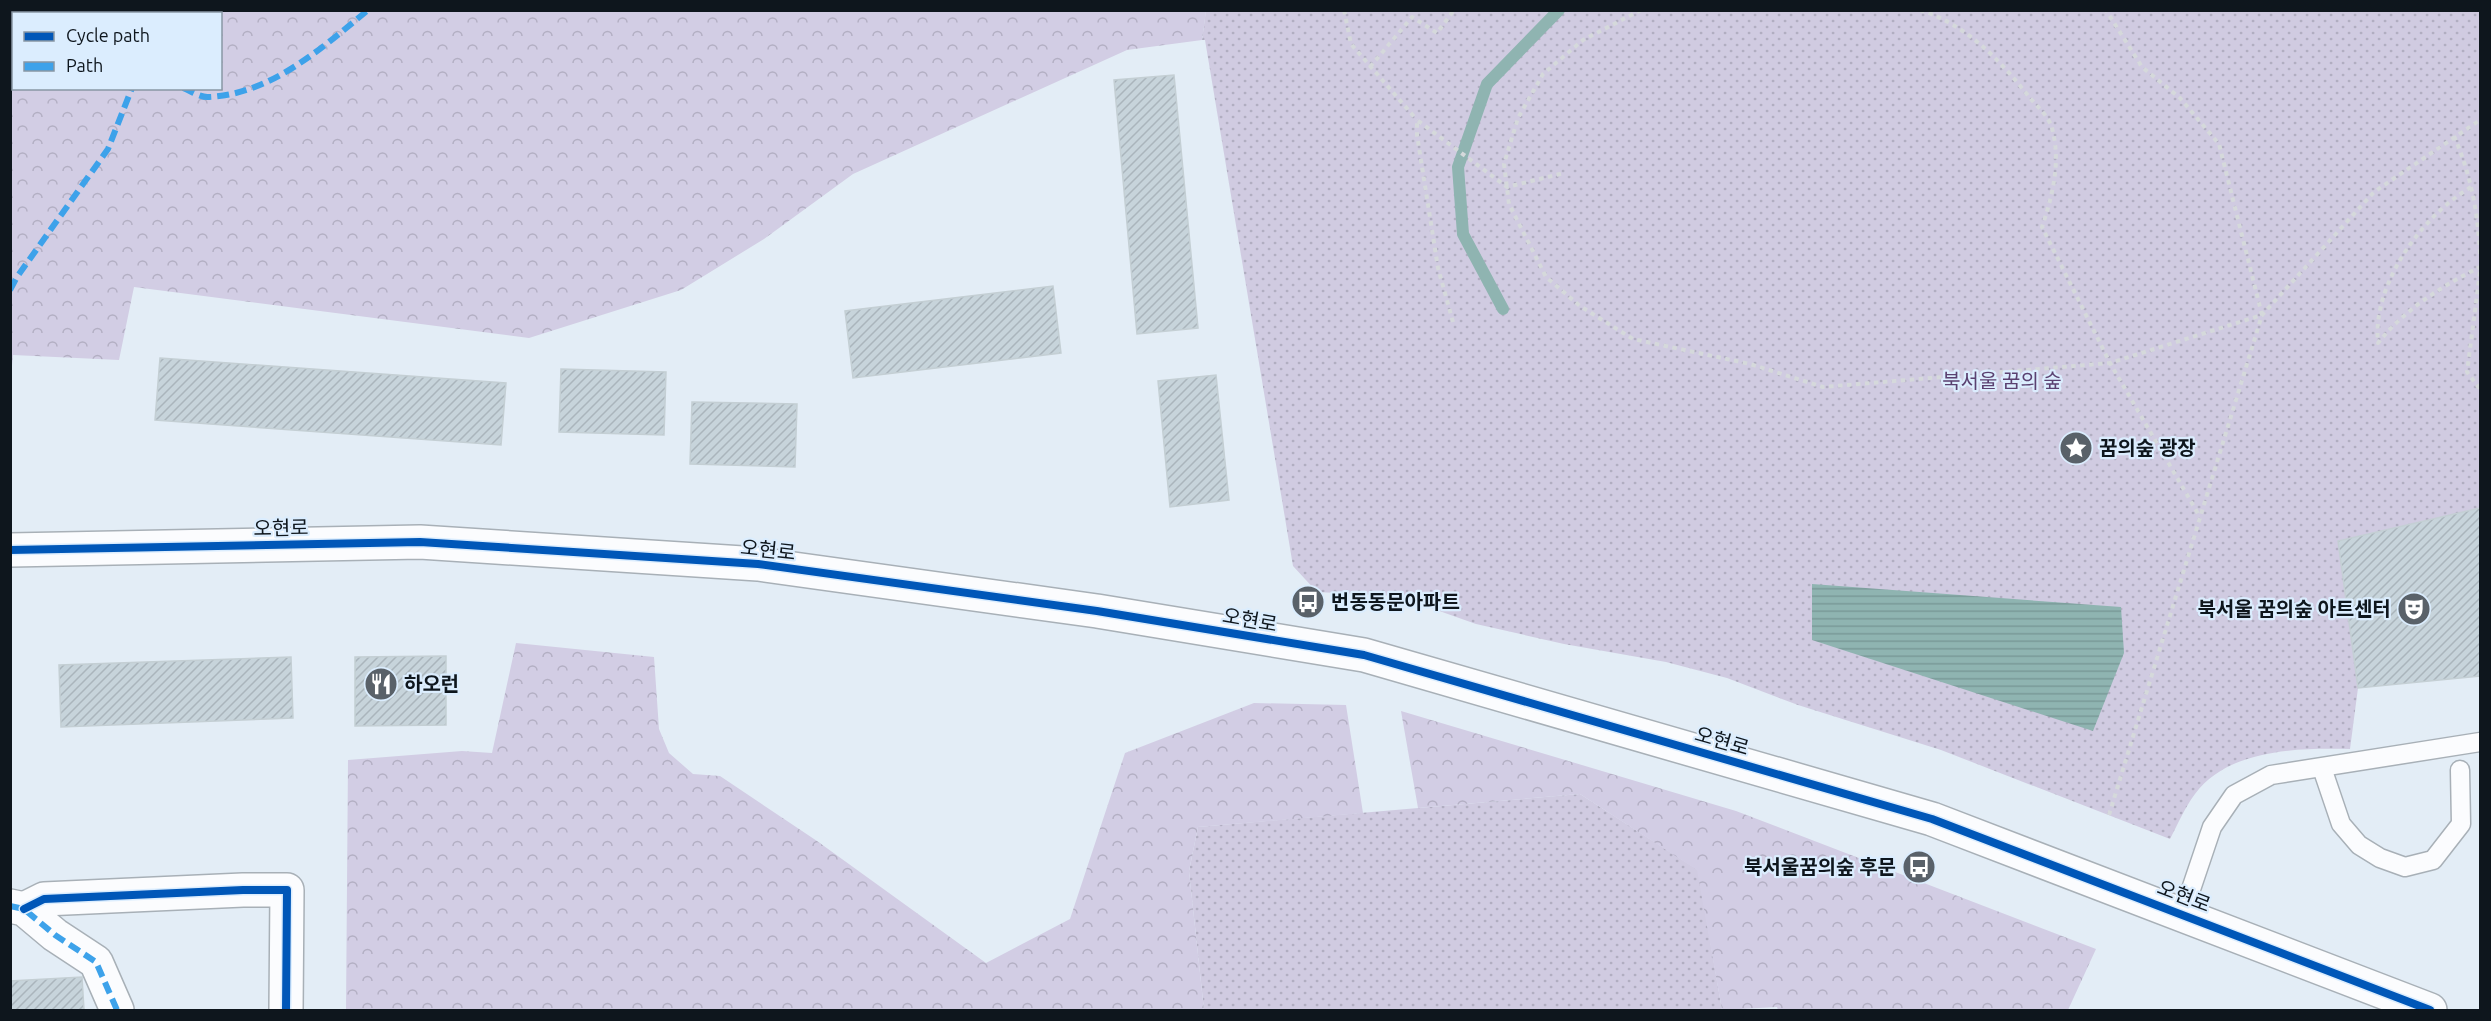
<svg xmlns="http://www.w3.org/2000/svg" width="2491" height="1021" font-family="Ubuntu,'Noto Sans KR',sans-serif">
<style>
.grass{fill:url(#grass-dots)}
.forest{fill:url(#forest-crowns);fill-rule:evenodd}
.water{fill:url(#water-rules)}
.lines{fill:none;stroke-linecap:round;stroke-linejoin:round}
.stream{stroke:#8fb4b1;stroke-width:12}
.building{fill:url(#building-hatch);stroke:#c4cfd4;stroke-width:1.5}
.service-casing{stroke:#a8b0b7;stroke-width:21}
.minor-casing{stroke:#a8b0b7;stroke-width:36}
.tertiary-casing{stroke:#a8b0b7;stroke-width:36}
.path{stroke:#d5d9db;stroke-width:4;stroke-dasharray:4.5 4.5;stroke-linecap:butt}
.service{stroke:#fbfcfe;stroke-width:18}
.minor{stroke:#fbfcfe;stroke-width:33}
.tertiary{stroke:#fbfcfe;stroke-width:33}
.quiet{stroke:#3da2ea;stroke-width:6;stroke-dasharray:12 6;stroke-linecap:butt}
.cycleway-casing{stroke:#dbedfe;stroke-width:11}
.cycleway{stroke:#0057b8;stroke-width:8}
.labels{text-anchor:middle;stroke-width:4.5;stroke-linejoin:round;paint-order:stroke}
.park-label{font-size:20px;fill:#5a4070;stroke:#dbedfe}
.poi-label{font-size:20px;font-weight:bold;fill:#0e161d;stroke:#dbedfe;text-anchor:start}
.street-label{font-size:20px;fill:#0e161d;stroke:#dbedfe}
</style>
<defs>
<pattern id="grass-dots" width="8" height="8" patternUnits="userSpaceOnUse" patternTransform="scale(1.5)"><rect width="8" height="8" fill="#d0cbe1"/><path d="M2 2h.1M6 6h.1" fill="none" stroke="#b1aec1" stroke-width="1.8" stroke-linecap="round"/></pattern>
<pattern id="forest-crowns" width="20" height="18" patternUnits="userSpaceOnUse" patternTransform="scale(1.5)"><rect width="20" height="18" fill="#d2cde4"/><path d="M2 6a3 3 0 1 1 6 0M12 15a3 3 0 1 1 6 0" fill="none" stroke="#b3afc3"/></pattern>
<pattern id="water-rules" width="6" height="5" patternUnits="userSpaceOnUse" patternTransform="scale(1.5)"><rect width="6" height="5" fill="#8fb4b1"/><path d="M0 2.5h6" fill="none" stroke="#7a9a98"/></pattern>
<pattern id="building-hatch" width="6" height="6" patternUnits="userSpaceOnUse" patternTransform="scale(1.5)"><rect width="6" height="6" fill="#c7d4db"/><path d="M-1 1l2-2M0 6l6-6M5 7l2-2" fill="none" stroke="#aab5bc"/></pattern>
</defs>
<rect width="100%" height="100%" fill="#e3edf6"/>
<g class="grass">
<path d="M1206 10 2480 11V525L2387 549 2338 541 2347 587 2358 688 2350 749C2300 748 2229 748 2195 794 2185 807 2178 824 2170 839L1941 750 1798 705 1727 678 1666 662 1564 644 1476 624 1397 596 1317 592 1293 566 1205 40H1202Z"/>
<polygon points="1580,794 1698,870 1722,1010 1204,1010 1189,871 1198,827"/>
</g>
<g class="forest">
<path d="M11 10H1206V11L1202 40 1127 50 853 174 764 239 681 290 529 338 134 287 119 360 13 355 11 377ZM14 14H220V88H14Z"/>
<polygon points="516,643 654,657 659,729 669,753 693,774 720,776 817,841 986,963 1070,919 1125,753 1254,703 1346,705 1363,813 1198,827 1189,871 1204,1010 346,1010 348,760 462,751 492,753"/>
<polygon points="1401,711 1736,811 2096,949 2068,1010 1778,1010 1777,1007 1722,1010 1697,870 1580,794 1418,808"/>
</g>
<polygon class="water" points="1812,584 2121,607 2124,653 2093,731 1812,640"/>
<g class="lines">
<polyline class="stream" points="1503,309 1463,234 1458,167 1487,84 1559,10"/>
</g>
<g class="building">
<polygon points="1174,75 1198,328 1137,334 1114,80"/>
<polygon points="1053,286 1061,353 853,378 845,311"/>
<polygon points="160,358 506,383 501,445 155,420"/>
<polygon points="561,369 666,372 664,435 559,432"/>
<polygon points="1216,375 1229,500 1170,507 1158,381"/>
<polygon points="692,402 797,404 795,467 690,464"/>
<polygon points="2480,508 2480,676 2358,688 2338,541"/>
<polygon points="446,656 446,725 355,726 355,657"/>
<polygon points="291,657 293,718 61,727 59,665"/>
<polygon points="82,977 84,1010 10,1010 10,981"/>
</g>
<g class="lines">
<g class="service-casing">
<g id="service">
<polyline points="2322,768 2341,824 2359,845 2380,858 2405,867 2433,860 2461,824 2460,770"/>
<polyline points="2183,913 2212,827 2234,795 2271,775 2480,742"/>
</g>
</g>
<g class="minor-casing">
<g id="minor">
<polyline points="10,906 24,909 55,935 96,962 117,1010"/>
<polyline points="24,909 44,899 243,890 287,890 286,1010"/>
</g>
</g>
<g class="tertiary-casing">
<polyline id="tertiary" points="10,550 420,542 758,564 1097,611 1364,655 1932,819 2430,1010"/>
</g>
<g class="path">
<polyline points="1344,10 1351,44 1417,120"/>
<polyline points="1641,10 1583,40 1543,74 1518,118 1504,164 1509,204 1546,277 1580,306 1633,339 1750,364 1823,387 2110,363 2262,315 2219,144 2180,98 2142,67 2106,10"/>
<path d="M1920 10C1967 25 2000 60 2030 98 2037 106 2049 117 2052 128 2061 162 2053 194 2042 227L2110 363 2200 517"/>
<polyline points="1370,67 1412,17 1437,33 1454,10"/>
<path d="M2454 136C2471 175 2478 213 2480 255"/>
<path d="M2471 187C2422 216 2372 284 2378 343 2405 309 2442 286 2480 267"/>
<polyline points="2480,272 2467,372 2480,389"/>
<polyline points="1453,322 1438,268 1417,135 1417,120 1507,187 1564,173"/>
<polyline points="2109,815 2262,315 2374,192 2480,120"/>
</g>
<use href="#service" class="service"/>
<use href="#minor" class="minor"/>
<use href="#tertiary" class="tertiary"/>
<g class="quiet">
<polyline points="175,14 177,10"/>
<path d="M183 88C191 91 201 98 209 97 271 94 322 48 368 10"/>
<polyline points="10,290 17,277 108,149 132,88"/>
<polyline points="10,906 24,909 55,935 96,962 117,1010"/>
</g>
<g class="cycleway-casing">
<g id="cycleway">
<polyline points="10,550 420,542 758,564 1097,611 1364,655 1932,819 2430,1010"/>
<polyline points="24,909 44,899 243,890 287,890 286,1010"/>
</g>
</g>
<use href="#cycleway" class="cycleway"/>
</g>
<defs>
<g id="sight-disc" transform="scale(1.725)"><circle r="9.5" fill="#596169" stroke="#dbedfe"/><path d="M0-6L1.8-2.2L6-1.7L2.9 1.2L3.7 5.4L0 3.3L-3.7 5.4L-2.9 1.2L-6-1.7L-1.8-2.2Z" fill="#fff"/></g>
<g id="bus-disc" transform="scale(1.725)"><circle r="9.5" fill="#596169" stroke="#dbedfe"/><path d="M-5-6H5V4H4V6H2V4H-2V6H-4V4H-5ZM-3.5-4V0h7V-4ZM-3.5 1.2v1.5H-2V1.2ZM2 1.2v1.5H3.5V1.2Z" fill="#fff"/></g>
<g id="theatre-disc" transform="scale(1.725)"><circle r="9.5" fill="#596169" stroke="#dbedfe"/><path d="M-5-5.5Q0-4 5-5.5V0Q5 5 0 6Q-5 5-5 0ZM-3.3-2.5H-1v1.5H-3.3ZM1-2.5H3.3v1.5H1ZM-2.8 1Q0 5.5 2.8 1Z" fill="#fff"/></g>
<g id="restaurant-disc" transform="scale(1.725)"><circle r="9.5" fill="#596169" stroke="#dbedfe"/><path d="M-5-6h1v4h1v-4h1v4h1v-4h1v5L-1.5 .5V6h-2V.5L-5-1ZM5-6V6H3V1.5H1.5Q1.5-4 5-6Z" fill="#fff"/></g>
</defs>
<g fill-rule="evenodd">
<use href="#sight-disc" x="2076" y="448"/>
<use href="#bus-disc" x="1308" y="602"/>
<use href="#theatre-disc" x="2414" y="609"/>
<use href="#restaurant-disc" x="381" y="684"/>
<use href="#bus-disc" x="1919" y="867"/>
</g>
<g class="labels">
<g class="park-label">
<text x="2002" y="388">북서울 꿈의 숲</text>
</g>
<g class="poi-label">
<text x="2099" y="455">꿈의숲 광장</text>
<text x="1331" y="609">번동동문아파트</text>
<text x="2391" y="616" text-anchor="end">북서울 꿈의숲 아트센터</text>
<text x="404" y="691">하오런</text>
<text x="1896" y="874" text-anchor="end">북서울꿈의숲 후문</text>
</g>
<g class="street-label">
<text transform="translate(281 528) rotate(-1)" y="7">오현로</text>
<text transform="translate(768 550) rotate(6)" y="7">오현로</text>
<text transform="translate(1250 620) rotate(10)" y="7">오현로</text>
<text transform="translate(1722 741) rotate(16)" y="7">오현로</text>
<text transform="translate(2184 896) rotate(21)" y="7">오현로</text>
</g>
</g>
<rect width="2491" height="1021" fill="none" stroke="#0e161d" stroke-width="24"/>
<rect x="12" y="12" width="210" height="78" fill="#dbedfe" stroke="#8997a4" stroke-width="1.5"/>
<rect x="24" y="32" width="30" height="9" fill="#0057b8" stroke="#8997a4" stroke-width="1.5"/>
<text x="66" y="42" font-size="18" fill="#0e161d">Cycle path</text>
<rect x="24" y="62" width="30" height="9" fill="#3da2ea" stroke="#8997a4" stroke-width="1.5"/>
<text x="66" y="72" font-size="18" fill="#0e161d">Path</text>
</svg>
